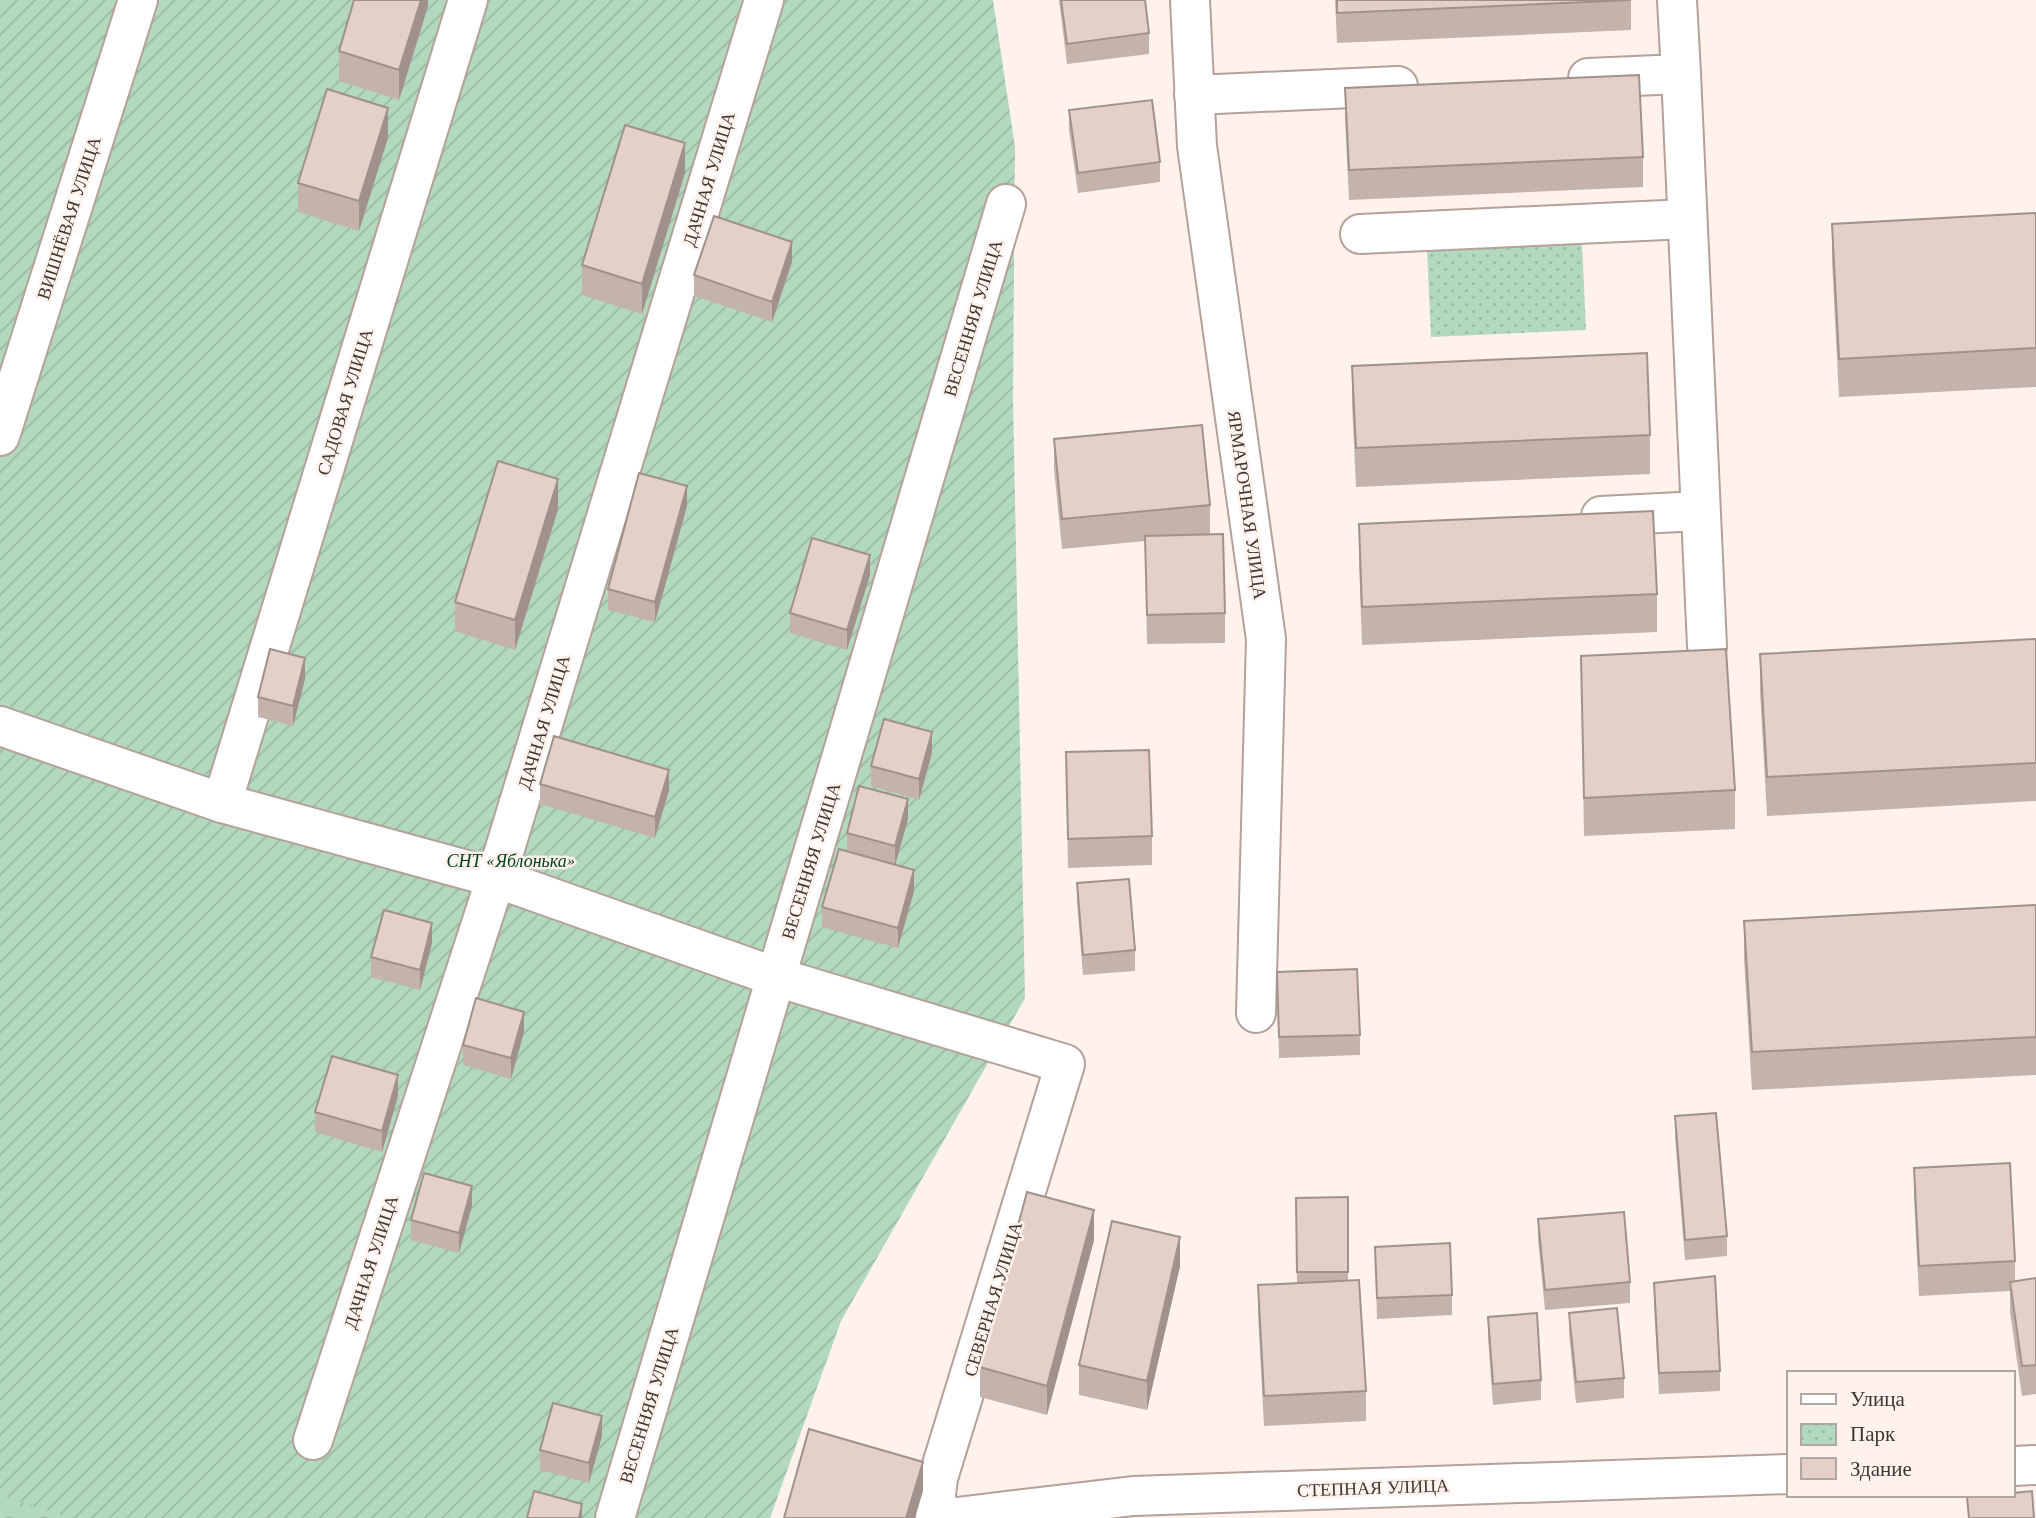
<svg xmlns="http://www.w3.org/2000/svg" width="2036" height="1518" font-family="'Libre Baskerville',serif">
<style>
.forest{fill:url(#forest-crowns)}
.park{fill:url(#park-dots)}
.garden{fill:url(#garden-furrows)}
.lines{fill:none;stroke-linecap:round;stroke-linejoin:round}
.minor-casing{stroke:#b4a198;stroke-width:42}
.minor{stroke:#fff;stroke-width:38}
.wall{fill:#c4b3ab}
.shaded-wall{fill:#a0928b}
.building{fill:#e4d0c7;stroke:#a0928b;stroke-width:2}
.labels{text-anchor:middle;stroke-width:5;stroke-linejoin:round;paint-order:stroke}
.street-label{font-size:18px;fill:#3d3632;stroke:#fff2ec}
.park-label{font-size:18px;font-style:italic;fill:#004120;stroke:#fff2ec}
</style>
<defs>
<pattern id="forest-crowns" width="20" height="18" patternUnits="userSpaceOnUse" patternTransform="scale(1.75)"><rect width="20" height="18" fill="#b2d8bd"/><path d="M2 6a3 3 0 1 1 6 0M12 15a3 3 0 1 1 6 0" fill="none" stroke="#9abaa3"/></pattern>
<pattern id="park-dots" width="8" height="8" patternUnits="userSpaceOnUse" patternTransform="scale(1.75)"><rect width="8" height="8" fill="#b2d8bd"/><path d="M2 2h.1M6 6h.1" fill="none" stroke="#9abaa3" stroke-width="1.8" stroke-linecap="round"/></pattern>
<pattern id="garden-furrows" width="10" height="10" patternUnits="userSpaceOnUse" patternTransform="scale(1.75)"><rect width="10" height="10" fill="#b2d8bd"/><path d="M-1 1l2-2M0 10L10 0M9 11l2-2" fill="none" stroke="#9abaa3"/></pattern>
</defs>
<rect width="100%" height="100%" fill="#fff2ec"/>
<polygon class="forest" points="0,1480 125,1518 0,1518"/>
<polygon class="park" points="1582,243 1586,330 1431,337 1427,250"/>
<polygon class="garden" points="0,0 993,0 1015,147 1013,400 1025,998 841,1321 770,1518 70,1518 0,1495"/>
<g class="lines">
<g class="minor-casing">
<g id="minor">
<polyline points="1190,0 1197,146 1266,639 1256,1013"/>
<polyline points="1681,74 1707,646"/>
<polyline points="1588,78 1681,74 1677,0"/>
<polyline points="1194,95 1398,86"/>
<polyline points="1360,234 1687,219"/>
<polyline points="0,436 138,0"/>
<polyline points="1601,516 1700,511"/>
<polyline points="0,726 222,803 496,878 776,977 1065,1064 938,1478 934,1511 957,1518"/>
<polyline points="222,803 468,0"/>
<polyline points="313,1440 496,878 764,0"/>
<polyline points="2013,1466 2036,1465"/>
<polyline points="957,1517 1133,1496 1789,1474"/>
<polyline points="615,1518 1006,204"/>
</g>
</g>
<use href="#minor" class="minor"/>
</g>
<g class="wall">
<polygon points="428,0 428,6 399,100 339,81 339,51"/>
<polygon points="1059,0 1145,0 1149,33 1149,54 1067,64"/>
<polygon points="1335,0 1631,0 1631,30 1337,43"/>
<polygon points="1345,88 1643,157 1643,187 1349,200 1345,117"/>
<polygon points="1069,110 1160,162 1160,182 1078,193 1069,130"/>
<polygon points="388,138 359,231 298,212 298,183"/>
<polygon points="685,173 642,314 582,295 582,265"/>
<polygon points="2036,213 2036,387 1839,397 1832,262 1832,224"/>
<polygon points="792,262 772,322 694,296 694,275"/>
<polygon points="1352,366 1650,435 1650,474 1356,487 1352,404"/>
<polygon points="1054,439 1210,505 1210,534 1225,613 1225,643 1147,644 1145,541 1062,549 1054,469"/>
<polygon points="687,506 655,622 608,610 608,589"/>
<polygon points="558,509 515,650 455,631 455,602"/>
<polygon points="1359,524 1657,594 1657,632 1362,645 1359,562"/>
<polygon points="870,575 847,650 790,633 790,613"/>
<polygon points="2036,639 2036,801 1767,816 1760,692 1760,654"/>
<polygon points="1581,656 1735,790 1735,829 1584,836"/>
<polygon points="305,679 293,726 258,717 258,697"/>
<polygon points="1066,752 1152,836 1152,865 1068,868"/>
<polygon points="932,753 919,800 871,786 871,766"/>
<polygon points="540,784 669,790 655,838 540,804"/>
<polygon points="908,819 895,865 914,891 898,948 822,927 822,907 847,851 847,833"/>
<polygon points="1077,883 1135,950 1135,971 1083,975 1077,903"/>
<polygon points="2036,905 2036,1075 1752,1090 1744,959 1744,921"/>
<polygon points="432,943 420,990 371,977 371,957"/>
<polygon points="1277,972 1360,1035 1360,1055 1279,1058"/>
<polygon points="524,1032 511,1079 463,1065 463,1045"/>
<polygon points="398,1096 382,1152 315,1132 315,1112"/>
<polygon points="1675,1116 1727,1236 1727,1256 1685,1260 1675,1137"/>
<polygon points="1914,1168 2015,1261 2015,1281 2036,1278 2036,1394 2022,1396 2010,1312 2010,1291 1919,1296 1914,1197"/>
<polygon points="1348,1197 1348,1280 1366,1391 1366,1421 1264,1426 1258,1314 1258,1285 1297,1283 1296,1198"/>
<polygon points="472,1206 459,1253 411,1240 411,1220"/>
<polygon points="1538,1219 1630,1282 1630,1303 1545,1310 1538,1240"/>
<polygon points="1094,1240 1047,1415 980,1397 980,1367"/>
<polygon points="1375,1247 1452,1295 1452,1315 1377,1319"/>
<polygon points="1180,1266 1147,1410 1079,1395 1079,1365"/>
<polygon points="1654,1283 1720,1371 1720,1391 1659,1394 1654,1303"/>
<polygon points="1569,1313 1624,1378 1624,1398 1576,1403 1569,1333"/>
<polygon points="1488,1317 1541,1380 1541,1400 1493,1405 1488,1337"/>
<polygon points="602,1436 589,1483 540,1470 540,1450"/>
</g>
<g class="shaded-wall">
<polygon points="421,0 428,0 428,6 399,100 399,70"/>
<polygon points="388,108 388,138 359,231 359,201"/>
<polygon points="685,143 685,173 642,314 642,284"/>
<polygon points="792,242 792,262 772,322 772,302"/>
<polygon points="558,479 558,509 515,650 515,620"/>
<polygon points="687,486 687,506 655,622 655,602"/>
<polygon points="870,555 870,575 847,650 847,630"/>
<polygon points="305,658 305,679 293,726 293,706"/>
<polygon points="932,732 932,753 919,800 919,779"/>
<polygon points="669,770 669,790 655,838 655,817"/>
<polygon points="908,799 908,819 895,866 895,846"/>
<polygon points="914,870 914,891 898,948 898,928"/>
<polygon points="432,923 432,943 420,990 420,970"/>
<polygon points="524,1012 524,1032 511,1079 511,1058"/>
<polygon points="398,1075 398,1096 382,1152 382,1131"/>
<polygon points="472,1186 472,1206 459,1253 459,1233"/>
<polygon points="1094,1210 1094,1240 1047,1415 1047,1386"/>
<polygon points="1180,1237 1180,1266 1147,1410 1147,1381"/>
<polygon points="602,1416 602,1436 589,1483 589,1463"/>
<polygon points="923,1462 923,1491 915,1518 906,1518"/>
<polygon points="582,1504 582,1518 579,1518"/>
</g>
<g class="building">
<polygon points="354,0 421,0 399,70 339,51"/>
<polygon points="1061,0 1145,0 1149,33 1067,44"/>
<polygon points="1337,0 1631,0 1337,13"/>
<polygon points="1639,75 1643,157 1349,170 1345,88"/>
<polygon points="327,89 388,108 359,201 298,183"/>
<polygon points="1152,100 1160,162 1078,173 1069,110"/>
<polygon points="625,125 685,143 642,284 582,265"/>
<polygon points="2036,213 2036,348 1839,359 1832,224"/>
<polygon points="714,216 792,242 772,302 694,275"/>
<polygon points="1647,353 1650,435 1356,448 1352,366"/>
<polygon points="1202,425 1210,505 1062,519 1054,439"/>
<polygon points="498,461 558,479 515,620 455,602"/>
<polygon points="639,473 687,486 655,602 608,589"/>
<polygon points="1653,511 1657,594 1362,607 1359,524"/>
<polygon points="1223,534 1225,613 1147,615 1145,536"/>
<polygon points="812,538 870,555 847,630 790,613"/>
<polygon points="2036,639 2036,763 1767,777 1760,654"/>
<polygon points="270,649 305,658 293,706 258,697"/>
<polygon points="1726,649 1735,790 1584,798 1581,656"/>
<polygon points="884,719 932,732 919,779 871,766"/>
<polygon points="554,736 669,770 655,817 540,784"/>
<polygon points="1149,750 1152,836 1068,839 1066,752"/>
<polygon points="859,786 908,799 895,846 847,833"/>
<polygon points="839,849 914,870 898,928 822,907"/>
<polygon points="1129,879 1135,950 1083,955 1077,883"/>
<polygon points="2036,905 2036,1037 1752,1052 1744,921"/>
<polygon points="384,910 432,923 420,970 371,957"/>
<polygon points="1357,969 1360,1035 1279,1037 1277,972"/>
<polygon points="476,998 524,1012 511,1058 463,1045"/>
<polygon points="332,1056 398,1075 382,1131 315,1112"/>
<polygon points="1716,1113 1727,1236 1685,1240 1675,1116"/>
<polygon points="2010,1163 2015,1261 1919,1266 1914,1168"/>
<polygon points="424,1173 472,1186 459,1233 411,1220"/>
<polygon points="1027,1192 1094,1210 1047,1386 980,1367"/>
<polygon points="1348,1197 1348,1272 1297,1272 1296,1198"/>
<polygon points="1624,1212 1630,1282 1545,1290 1538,1219"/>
<polygon points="1112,1221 1180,1237 1147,1381 1079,1365"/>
<polygon points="1450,1243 1452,1295 1377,1298 1375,1247"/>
<polygon points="1715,1276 1720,1371 1659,1373 1654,1283"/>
<polygon points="2036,1278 2036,1365 2022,1366 2010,1282"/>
<polygon points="1359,1280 1366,1391 1264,1396 1258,1285"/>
<polygon points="1617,1308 1624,1378 1576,1382 1569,1313"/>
<polygon points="1537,1313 1541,1380 1493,1384 1488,1317"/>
<polygon points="553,1403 602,1416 589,1463 540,1450"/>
<polygon points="809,1429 923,1462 906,1518 784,1518"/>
<polygon points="534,1491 582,1504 579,1518 527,1518"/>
<polygon points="2032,1491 2034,1518 1969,1518 1967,1497 1984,1495 2013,1495 2013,1493"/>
</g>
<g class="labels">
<g class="street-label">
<text transform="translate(709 179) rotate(-73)" y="6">ДАЧНАЯ УЛИЦА</text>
<text transform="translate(69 218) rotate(-72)" y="6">ВИШНЁВАЯ УЛИЦА</text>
<text transform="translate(973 318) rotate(-73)" y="6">ВЕСЕННЯЯ УЛИЦА</text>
<text transform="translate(345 402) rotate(-73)" y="6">САДОВАЯ УЛИЦА</text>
<text transform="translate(1247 505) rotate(82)" y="6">ЯРМАРОЧНАЯ УЛИЦА</text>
<text transform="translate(544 722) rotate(-73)" y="6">ДАЧНАЯ УЛИЦА</text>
<text transform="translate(811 861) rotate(-73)" y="6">ВЕСЕННЯЯ УЛИЦА</text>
<text transform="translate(371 1262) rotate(-72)" y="6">ДАЧНАЯ УЛИЦА</text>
<text transform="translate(993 1299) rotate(-73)" y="6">СЕВЕРНАЯ УЛИЦА</text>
<text transform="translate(649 1405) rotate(-73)" y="6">ВЕСЕННЯЯ УЛИЦА</text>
<text transform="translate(1373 1488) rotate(-2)" y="6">СТЕПНАЯ УЛИЦА</text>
</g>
<g class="park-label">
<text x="511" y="867">СНТ «Яблонька»</text>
</g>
</g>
<rect x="1787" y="1371" width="228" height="126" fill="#fff2ec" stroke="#b1a7a2" stroke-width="2"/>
<rect x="1801" y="1394" width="35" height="10" fill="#ffffff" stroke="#b1a7a2" stroke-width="2"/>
<text x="1850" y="1406" font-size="21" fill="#3d3632">Улица</text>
<rect x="1801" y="1424" width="35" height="21" fill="url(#park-dots)" stroke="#b1a7a2" stroke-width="2"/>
<text x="1850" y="1441" font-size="21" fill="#3d3632">Парк</text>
<rect x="1801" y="1458" width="35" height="21" fill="#e4d0c7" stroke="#b1a7a2" stroke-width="2"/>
<text x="1850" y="1476" font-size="21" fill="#3d3632">Здание</text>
</svg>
